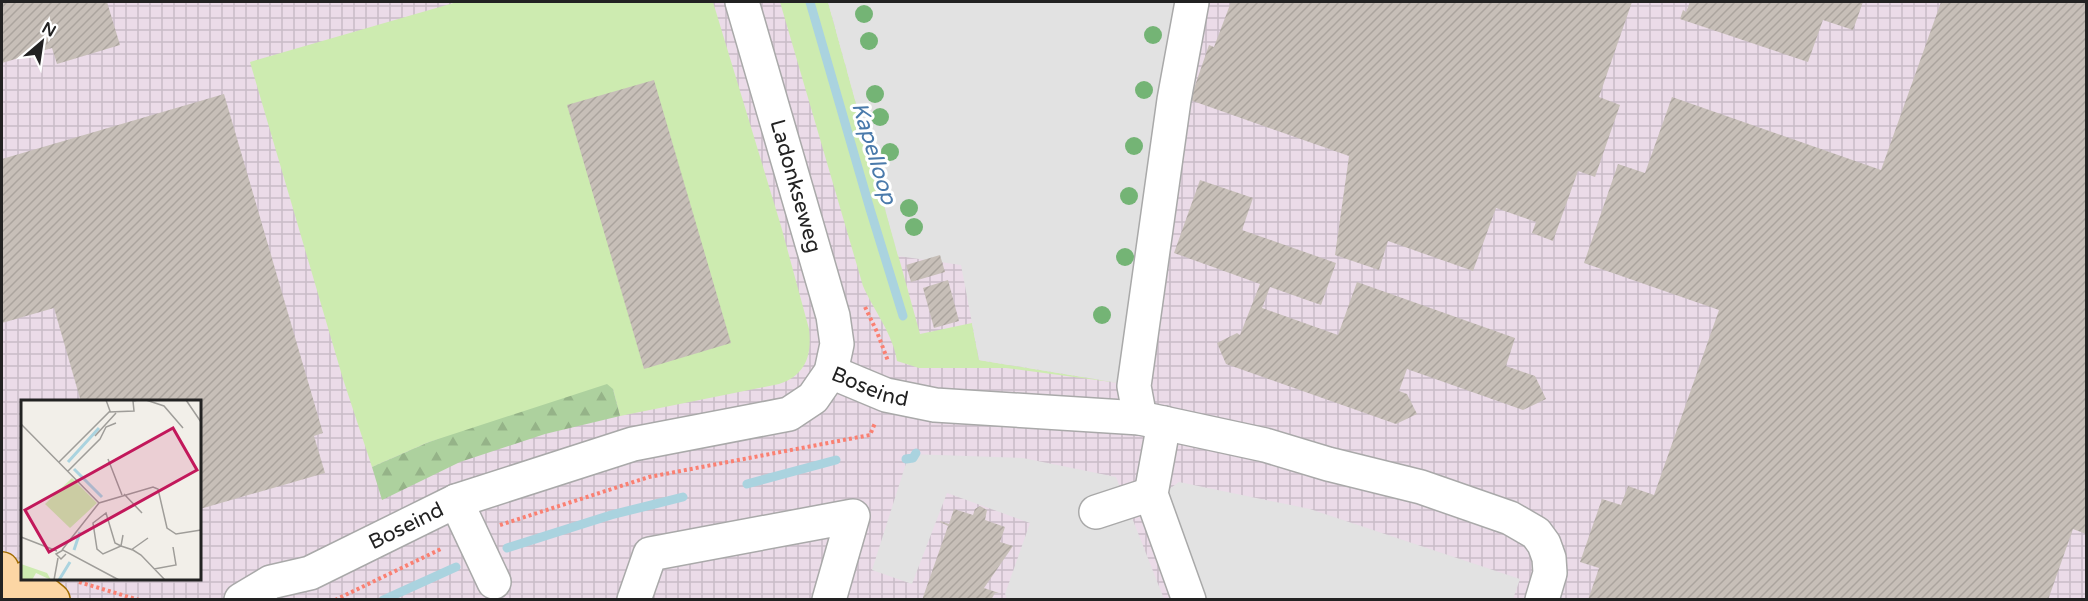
<svg xmlns="http://www.w3.org/2000/svg" width="2088" height="601" font-family="'Varela Round',sans-serif">
<style>
.industrial{fill:url(#industrial-grid);fill-rule:evenodd}
.grass{fill:#cdebb0}
.forest{fill:url(#forest-firs)}
.parking{fill:#e2e2e2}
.lines{fill:none;stroke-linecap:round;stroke-linejoin:round}
.stream{stroke:#aad3df;stroke-width:9}
.building{fill:url(#building-hatch)}
.minor-casing{stroke:#a9a9a9;stroke-width:36}
.major-casing{stroke:#a06b00;stroke-width:36}
.path{stroke:#fa8072;stroke-width:4;stroke-dasharray:3 3;stroke-linecap:butt}
.minor{stroke:#fff;stroke-width:33}
.major{stroke:#fcd6a4;stroke-width:33}
.tree{fill:#74b475}
.labels{text-anchor:middle;stroke-width:6;stroke-linejoin:round;paint-order:stroke}
.street-label{font-size:21px;fill:#222;stroke:#fff}
.water-label{font-size:22px;font-style:italic;fill:#4a7aab;stroke:#fff}
.inset-river{fill:none;stroke:#aad3df;stroke-width:3}
.inset-road{fill:none;stroke:#9f9d99;stroke-width:1.5}
.view{fill:#c2185b;fill-opacity:0.15;stroke:#c2185b;stroke-width:3}
.inset-edge{fill:none;stroke:#222;stroke-width:3}
</style>
<defs>
<pattern id="industrial-grid" width="8" height="8" patternUnits="userSpaceOnUse" patternTransform="scale(1.5)"><rect width="8" height="8" fill="#ebdbe8"/><path d="M0 4h8M4 0v8" fill="none" stroke="#c9bcc7"/></pattern>
<pattern id="forest-firs" width="22" height="20" patternUnits="userSpaceOnUse" patternTransform="scale(1.5)"><rect width="22" height="20" fill="#add19e"/><path d="M5 1l3.5 6h-7zM16 11l3.5 6h-7z" fill="#95b388"/></pattern>
<pattern id="building-hatch" width="6" height="6" patternUnits="userSpaceOnUse" patternTransform="scale(1.5)"><rect width="6" height="6" fill="#c7bfb8"/><path d="M-1 1l2-2M0 6l6-6M5 7l2-2" fill="none" stroke="#aba49e"/></pattern>
</defs>
<rect width="100%" height="100%" fill="#f2efe9"/>
<path class="industrial" d="M2 2H2086V599H2ZM22 402H200V578H22Z"/>
<g class="grass">
<path d="M457 2H713L781 226 809 329C812 355 806 375 779 384L620 416 613 389 429 442 372 467 343 379 250 62Z"/>
<path d="M780 2H828L920 334 972 323 979 360 1119 383 1006 368H919L897 361C893 334 874 311 863 286Z"/>
</g>
<polygon class="forest" points="607,384 613,389 620,416 545,434 460,462 382,500 372,467 429,442"/>
<g class="parking">
<polygon points="828,2 1192,2 1119,383 979,360 961,265 898,256"/>
<polygon points="909,454 1023,458 1116,477 1164,599 1007,599 1005,594 1030,523 947,493 912,584 872,570"/>
<polygon points="1179,482 1310,509 1520,579 1513,599 1172,599 1138,511"/>
</g>
<g class="lines">
<g class="stream">
<polyline points="810,2 870,209 903,316"/>
<polyline points="906,459 913,458 916,453"/>
<polyline points="747,484 836,460"/>
<polyline points="507,548 611,515 683,497"/>
<polyline points="383,600 456,567"/>
</g>
</g>
<g class="building">
<polygon points="2,2 107,2 120,45 57,64 52,48 2,63"/>
<polygon points="1231,2 1632,2 1599,97 1620,105 1595,177 1578,171 1553,241 1532,233 1536,222 1496,208 1473,271 1388,241 1379,270 1335,255 1349,156 1190,100 1209,45 1214,47"/>
<polygon points="1690,2 1863,2 1853,30 1823,20 1808,62 1680,19 1683,10 1686,12"/>
<polygon points="1941,2 2086,2 2086,534 2073,529 2048,600 1588,600 1599,568 1580,562 1602,499 1621,505 1628,486 1654,495 1719,310 1584,263 1618,164 1645,173 1672,97 1881,170"/>
<polygon points="654,80 731,343 644,369 567,105"/>
<polygon points="224,94 323,433 314,436 325,473 200,509 200,402 81,402 54,308 2,323 2,159"/>
<polygon points="1200,180 1253,198 1242,230 1336,263 1321,305 1270,287 1262,308 1338,335 1357,282 1515,338 1506,366 1535,376 1546,399 1523,410 1407,369 1399,391 1407,394 1417,414 1396,424 1226,364 1217,343 1237,333 1240,335 1260,284 1174,253"/>
<polygon points="940,255 945,272 911,282 906,265"/>
<polygon points="948,280 959,321 934,328 923,288"/>
<polygon points="980,506 987,510 985,520 1005,527 1000,542 1013,546 984,588 999,593 995,593 991,600 922,600 948,526 940,522 940,521 949,524 954,509 973,515 975,509"/>
</g>
<g class="lines">
<g class="minor-casing">
<g id="minor">
<path id="s1" d="M831 372 886 395 935 405 1140 418 1265 445 1328 464 1421 487 1510 518 1536 533 1544 544 1549 558 1550 573 1542 600"/>
<polyline points="1140,418 1134,386 1174,100 1192,2"/>
<polyline points="1164,423 1151,494 1189,600"/>
<polyline points="456,501 494,582"/>
<polyline points="1096,512 1151,494"/>
<path id="s2" d="M241 600 271 582 310 573 456 501 633 444 789 414 813 398 831 372 837 344 833 316 742 2"/>
<polyline points="634,600 650,554 853,516 829,600"/>
</g>
</g>
<g class="major-casing">
<g id="major">
<polyline points="2,569 9,594 14,600"/>
<polyline points="26,578 53,600"/>
</g>
</g>
<g class="path">
<polyline points="865,307 877,332 888,361"/>
<polyline points="500,525 649,477 870,435 875,423"/>
<polyline points="79,582 139,600"/>
<polyline points="335,600 443,548"/>
</g>
<use href="#minor" class="minor"/>
<use href="#major" class="major"/>
</g>
<g class="tree">
<circle cx="864" cy="14" r="9"/>
<circle cx="1153" cy="35" r="9"/>
<circle cx="869" cy="41" r="9"/>
<circle cx="1144" cy="90" r="9"/>
<circle cx="875" cy="94" r="9"/>
<circle cx="880" cy="117" r="9"/>
<circle cx="1134" cy="146" r="9"/>
<circle cx="890" cy="152" r="9"/>
<circle cx="1129" cy="196" r="9"/>
<circle cx="909" cy="208" r="9"/>
<circle cx="914" cy="227" r="9"/>
<circle cx="1125" cy="257" r="9"/>
<circle cx="1102" cy="315" r="9"/>
</g>
<g class="labels">
<g class="street-label">
<text transform="translate(796 186) rotate(74)" y="7">Ladonkseweg</text>
<text dy="7" stroke="none"><textPath href="#s1" startOffset="42">Boseind</textPath></text>
<text dy="7" stroke="none"><textPath href="#s2" startOffset="182">Boseind</textPath></text>
</g>
<g class="water-label">
<text transform="translate(875 153) rotate(73)" y="8">Kapelloop</text>
</g>
</g>
<g transform="translate(21 400)">
<rect width="180" height="180" fill="#f2efe9"/>
<path d="M51 78 76 103 49 128 24 104ZM0 164 26 173 30 180 15 173 11 180H0Z" fill="#cdebb0"/>
<path class="inset-river" d="M47 62 78 28M53 69 81 97M53 150 59 132M38 180 49 162"/>
<path class="inset-road" d="M125 0 143 6 162 28M165 0 180 22M88 12 113 11 112 1 117 0M0 24 78 103M74 36 95 13M87 59 101 95M38 62 89 11 85 0M47 71 79 39 85 27 95 23M103 94 121 113M102 135 100 146 82 154 76 149 72 123 85 113 94 143 100 146 112 150 120 155 144 180M0 137 36 151M41 150 78 103 132 87 137 89 146 128 155 134 180 130M110 150 127 138M45 154 40 159 35 154 42 150 98 180M133 169 155 165 152 147M33 180 37 158"/>
<path class="view" d="M152 28 176 70 28 152 4 110Z"/>
<rect width="180" height="180" class="inset-edge"/>
</g>
<rect width="2088" height="601" fill="none" stroke="#222222" stroke-width="6"/>
<g transform="translate(42 42) rotate(29)" stroke="#ffffff" stroke-width="4.5" paint-order="stroke">
<path d="M0-4.5L10 22L0 15L-10 22Z" fill="#222222"/>
<text y="-9" font-size="16" font-weight="bold" text-anchor="middle" fill="#222222">N</text>
</g>
</svg>
